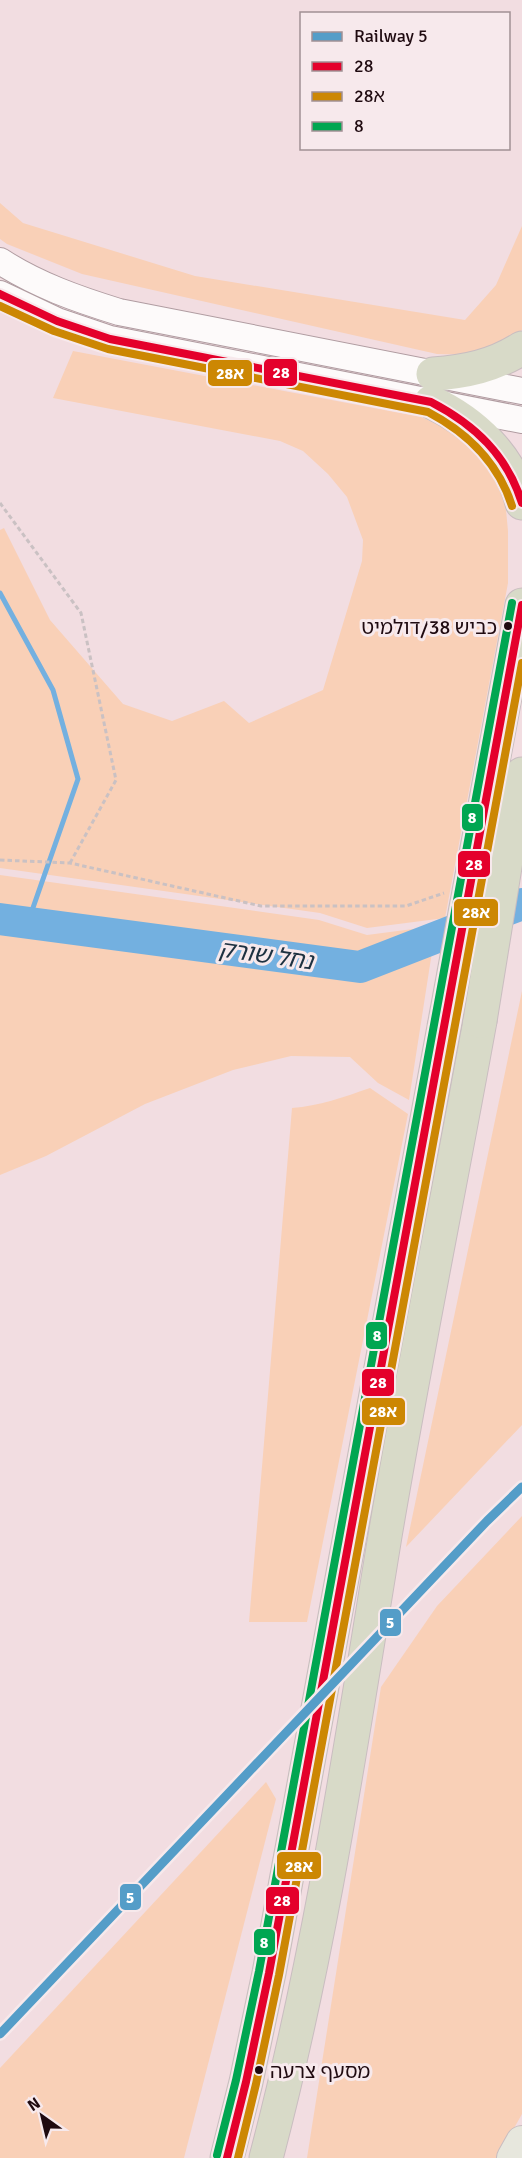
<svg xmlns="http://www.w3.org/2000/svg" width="522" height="2158" font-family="Signika,'Noto Sans Hebrew',sans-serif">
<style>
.green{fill:#f9d0b7}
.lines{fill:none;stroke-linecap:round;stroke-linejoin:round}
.stream{stroke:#73b0e0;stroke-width:5}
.river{stroke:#73b0e0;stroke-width:32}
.minor-casing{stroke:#b09ca1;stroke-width:28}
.major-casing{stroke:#c9bdc0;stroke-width:34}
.highway-casing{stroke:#c9bdc0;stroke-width:35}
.path{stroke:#cac1c3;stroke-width:3;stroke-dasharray:4.5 3;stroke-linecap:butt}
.minor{stroke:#fdfafa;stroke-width:26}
.major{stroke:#e7e7dd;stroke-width:32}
.highway{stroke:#d8dac8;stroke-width:33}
.highway-bridge-casing{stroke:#c9bdc0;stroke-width:35;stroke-linecap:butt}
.highway-bridge{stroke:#d8dac8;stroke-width:33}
.bus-1-casing{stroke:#f7e9ec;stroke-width:12}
.bus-2-casing{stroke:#f7e9ec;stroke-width:12}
.bus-3-casing{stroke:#f7e9ec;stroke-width:12}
.bus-1{stroke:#e4002b;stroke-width:8}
.bus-2{stroke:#cc8703;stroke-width:8}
.bus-3{stroke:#00a651;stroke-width:8}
.rail-1-casing{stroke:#f7e9ec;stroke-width:14}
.rail-1{stroke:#549dc8;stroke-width:9}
.bus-dot{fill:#1f0a10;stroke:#f7e9ec;stroke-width:2}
.labels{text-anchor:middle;stroke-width:6;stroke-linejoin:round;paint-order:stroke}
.bus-label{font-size:20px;fill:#1f0a10;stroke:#f7e9ec;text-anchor:end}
.water-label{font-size:24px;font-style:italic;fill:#1d3141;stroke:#f7e9ec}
.line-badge{stroke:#f7e9ec;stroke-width:2}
.badge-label{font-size:16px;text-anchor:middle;font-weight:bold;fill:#fff}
</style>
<rect width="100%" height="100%" fill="#f2dde1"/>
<g class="green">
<path d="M0 203 23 223 195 276 465 320 496 285 522 226V330C490 354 476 355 437 354L82 274 7 244 0 239Z"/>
<polygon points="73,351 421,417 448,429 488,461 504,489 508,531 508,583 445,918 367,928 320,913 0,868 0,530 4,528 50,620 123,704 172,721 224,701 249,723 323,690 362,561 363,540 347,497 328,474 303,451 280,441 53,398"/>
<polygon points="0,875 319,920 367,935 436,926 409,1100 378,1083 350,1057 291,1056 233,1070 145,1104 46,1156 0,1175"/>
<polygon points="522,991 522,1425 406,1547"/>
<path d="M370 1088 408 1114 307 1622H249L292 1108C319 1106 344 1097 370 1088Z"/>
<polygon points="522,1516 522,2114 497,2158 307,2158 381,1687 437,1606"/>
<polygon points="266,1782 276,1799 184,2158 0,2158 0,2068"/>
</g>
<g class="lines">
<polyline class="stream" points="0,593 53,690 78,779 28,922"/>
<polyline class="river" points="0,919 360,967 522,904"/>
<g class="minor-casing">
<g id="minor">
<path d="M0 261C37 285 77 299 119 312L522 391"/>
<polyline points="0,294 57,321 110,339 522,420"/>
</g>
</g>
<g class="major-casing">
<polyline id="major" points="513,2158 522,2142"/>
</g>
<g class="highway-casing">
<g id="highway">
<path d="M433 374C465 372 494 366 522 348"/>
<path d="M431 402C474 422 511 457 522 503"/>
<polyline points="510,836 522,774"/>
<polyline points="475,859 522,605"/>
<polyline points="227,2158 246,2082 269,1973 444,1027"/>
<path d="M266 2158C320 1954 351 1744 385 1536 414 1364 449 1192 480 1021"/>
</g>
</g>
<g class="path">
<polyline points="0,503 81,613 116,780 70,863"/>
<polyline points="0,860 70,863 261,906 406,906 444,893"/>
</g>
<use href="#minor" class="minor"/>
<use href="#major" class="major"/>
<use href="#highway" class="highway"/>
<g class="highway-bridge-casing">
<g id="highway-bridge">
<polyline points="480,1021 510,836"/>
<polyline points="444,1027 475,859"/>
</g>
</g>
<use href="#highway-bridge" class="highway-bridge"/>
<g class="bus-1-casing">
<g id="bus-1">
<path d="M0 294 57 321 110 339 431 402C475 425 507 455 522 503"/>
<polyline points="227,2158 246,2082 269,1973 522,605"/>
</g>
</g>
<g class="bus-2-casing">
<g id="bus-2">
<path d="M0 306 54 331 108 349 428 412C468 433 498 462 512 506"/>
<polyline points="238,2158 256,2084 279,1975 522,663"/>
</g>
</g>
<g class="bus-3-casing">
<polyline id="bus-3" points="217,2155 236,2080 259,1971 512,603"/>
</g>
<use href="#bus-1" class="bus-1"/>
<use href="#bus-2" class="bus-2"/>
<use href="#bus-3" class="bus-3"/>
<g class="rail-1-casing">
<polyline id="rail-1" points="0,2034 487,1521 522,1487"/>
</g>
<use href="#rail-1" class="rail-1"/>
</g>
<g class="bus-dot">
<circle cx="508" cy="626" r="5"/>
<circle cx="259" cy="2070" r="5"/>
</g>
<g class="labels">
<g class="bus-label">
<text x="497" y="634">כביש 38/דולמיט</text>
<text x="270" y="2078" text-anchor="start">מסעף צרעה</text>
</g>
<g class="water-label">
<text transform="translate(266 955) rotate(8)" y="8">נחל שורק</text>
</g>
</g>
<g class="line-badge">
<rect x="263" y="358" width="35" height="29" rx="6" fill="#e4002b"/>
<rect x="207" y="359" width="46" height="28" rx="6" fill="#cc8703"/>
<rect x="461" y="803" width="23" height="29" rx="6" fill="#00a651"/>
<rect x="457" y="850" width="34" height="28" rx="6" fill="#e4002b"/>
<rect x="453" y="898" width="46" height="29" rx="6" fill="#cc8703"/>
<rect x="365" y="1321" width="23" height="29" rx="6" fill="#00a651"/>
<rect x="361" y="1368" width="34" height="29" rx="6" fill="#e4002b"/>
<rect x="361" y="1397" width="45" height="29" rx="6" fill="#cc8703"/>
<rect x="379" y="1608" width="23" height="29" rx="6" fill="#549dc8"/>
<rect x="276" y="1851" width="46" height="29" rx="6" fill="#cc8703"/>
<rect x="119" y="1883" width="23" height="28" rx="6" fill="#549dc8"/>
<rect x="265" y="1886" width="35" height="29" rx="6" fill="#e4002b"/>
<rect x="253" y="1928" width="23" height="28" rx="6" fill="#00a651"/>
</g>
<g class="badge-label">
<text x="281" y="378">28</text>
<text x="230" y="379">28א</text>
<text x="472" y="823">8</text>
<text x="474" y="870">28</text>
<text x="476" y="918">28א</text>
<text x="377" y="1341">8</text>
<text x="378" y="1388">28</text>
<text x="383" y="1417">28א</text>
<text x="390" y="1628">5</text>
<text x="299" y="1872">28א</text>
<text x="130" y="1903">5</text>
<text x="282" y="1906">28</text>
<text x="264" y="1948">8</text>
</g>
<rect x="300" y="12" width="210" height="138" fill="#f7e9ec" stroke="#a19094" stroke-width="1.5"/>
<rect x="312" y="32" width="30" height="9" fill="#549dc8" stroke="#a19094" stroke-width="1.5"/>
<text x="354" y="42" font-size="18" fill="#1f0a10">Railway 5</text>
<rect x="312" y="62" width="30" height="9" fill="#e4002b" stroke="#a19094" stroke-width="1.5"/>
<text x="354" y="72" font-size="18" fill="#1f0a10">28</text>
<rect x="312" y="92" width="30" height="9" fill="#cc8703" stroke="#a19094" stroke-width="1.5"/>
<text x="354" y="102" font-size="18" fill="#1f0a10">28א</text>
<rect x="312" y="122" width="30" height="9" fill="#00a651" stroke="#a19094" stroke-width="1.5"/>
<text x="354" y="132" font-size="18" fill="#1f0a10">8</text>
<g transform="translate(42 2116) rotate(326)" stroke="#f7e9ec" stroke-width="4.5" paint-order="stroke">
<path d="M0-4.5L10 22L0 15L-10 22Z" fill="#1f0a10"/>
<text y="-9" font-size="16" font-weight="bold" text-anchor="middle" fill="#1f0a10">N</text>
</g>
</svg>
